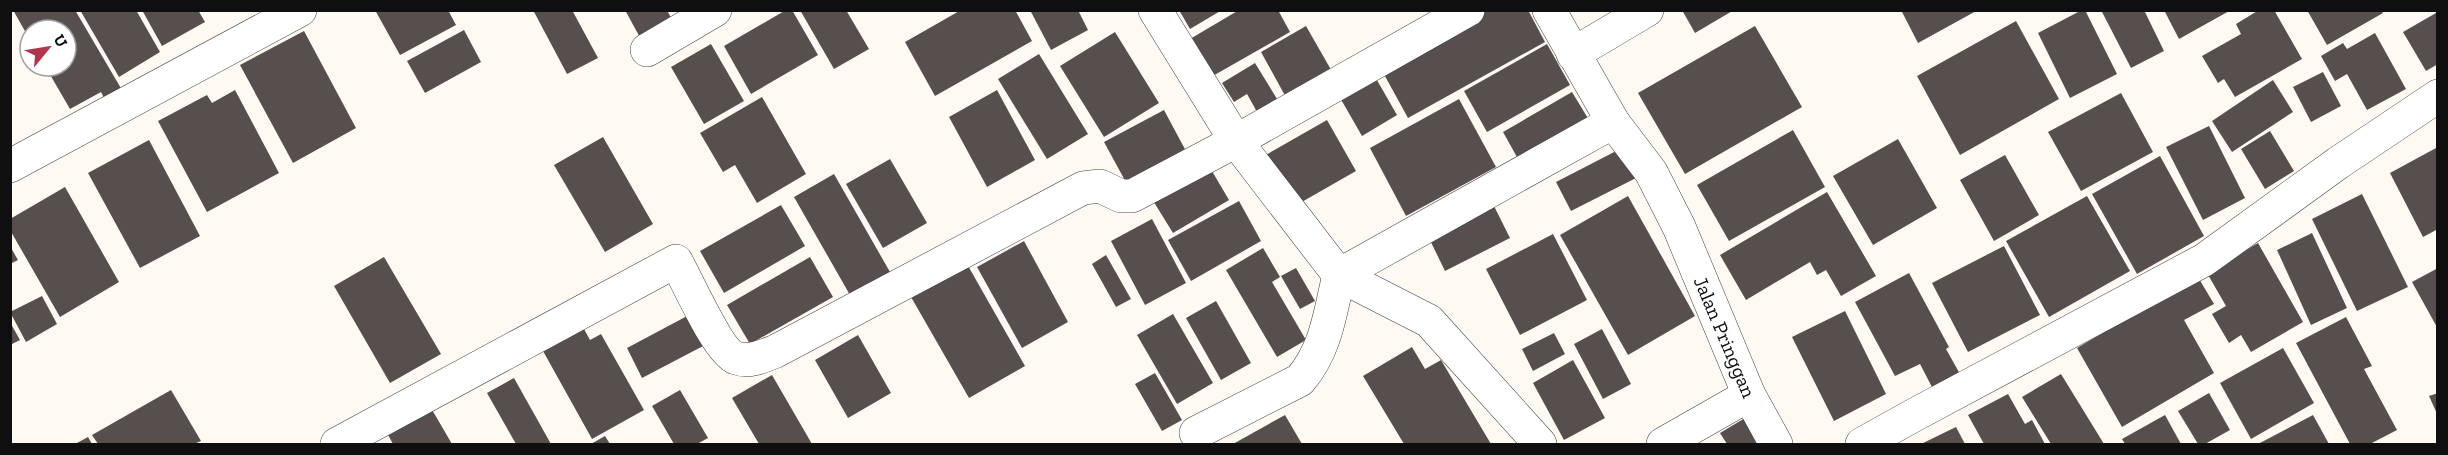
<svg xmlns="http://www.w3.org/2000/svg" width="2448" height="455" font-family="'Zilla Slab',serif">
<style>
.building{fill:#574f4d}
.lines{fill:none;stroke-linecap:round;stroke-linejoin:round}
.minor-casing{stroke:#424242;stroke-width:34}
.minor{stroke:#fff;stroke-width:33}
.labels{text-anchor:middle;stroke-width:6;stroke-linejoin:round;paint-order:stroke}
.street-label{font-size:20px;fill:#0f0f0f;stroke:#fff}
</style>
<rect width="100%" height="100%" fill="#fefaf3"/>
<g class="building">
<polygon points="13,10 75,10 122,90 105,100 101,92 70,109 45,66 66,66 66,30 30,30 30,40"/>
<polygon points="80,10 136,10 160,52 119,77"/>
<polygon points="142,10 198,10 205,22 162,46"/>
<polygon points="375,10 448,10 456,25 400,55"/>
<polygon points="533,10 572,10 598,58 567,74"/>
<polygon points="625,10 667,10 675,26 643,43"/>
<polygon points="786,10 792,10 818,55 751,94 724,46"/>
<polygon points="800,10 846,10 869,49 834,69"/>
<polygon points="961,10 1015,10 1032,41 935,96 905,42"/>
<polygon points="1030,10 1078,10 1088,30 1051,50"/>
<polygon points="1179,10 1222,10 1190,29"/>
<polygon points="1239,10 1278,10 1290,32 1211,77 1190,39"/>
<polygon points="1483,10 1528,10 1545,42 1408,118 1380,67"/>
<polygon points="1682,10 1734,10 1695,33"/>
<polygon points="1901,10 1978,10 1918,43"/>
<polygon points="2082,10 2085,10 2117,74 2070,98 2038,33"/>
<polygon points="2101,10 2144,10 2164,51 2131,68"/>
<polygon points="2164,10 2231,10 2179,39"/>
<polygon points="2259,10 2274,10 2302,59 2235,97 2224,79 2218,83 2202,56 2241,34 2236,24"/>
<polygon points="2307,10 2381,10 2383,13 2327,45"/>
<polygon points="2436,13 2438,64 2426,71 2403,32"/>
<polygon points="2016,21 2059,99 1960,155 1917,76"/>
<polygon points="1306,26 1334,75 1288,101 1261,52"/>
<polygon points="1755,26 1802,107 1685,174 1638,93"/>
<polygon points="464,30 481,62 425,93 407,61"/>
<polygon points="304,31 356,128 293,163 240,65"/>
<polygon points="1115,32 1159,103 1104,137 1060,66"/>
<polygon points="2375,33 2406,89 2367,110 2347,74 2335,81 2321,56 2343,43 2347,49"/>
<polygon points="711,44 744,101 704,124 671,67"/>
<polygon points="1547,44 1570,85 1487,132 1464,91"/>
<polygon points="1039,54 1088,134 1047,159 998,79"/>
<polygon points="1255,63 1282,107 1261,119 1247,94 1234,102 1222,83"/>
<polygon points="1370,68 1397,115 1362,136 1335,89"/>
<polygon points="2323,72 2341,106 2311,122 2293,87"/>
<polygon points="2273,80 2293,112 2232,152 2212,121"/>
<polygon points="235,90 279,173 207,212 158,121 207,95 212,103"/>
<polygon points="997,90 1035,160 987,187 949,117"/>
<polygon points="1572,92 1592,125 1522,166 1503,132"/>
<polygon points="2121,93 2153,152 2081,191 2048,132"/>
<polygon points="762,97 806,174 757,203 735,165 723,172 700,133"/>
<polygon points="1459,99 1496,167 1406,216 1370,148"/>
<polygon points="1164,110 1187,153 1128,186 1104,142"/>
<polygon points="1327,120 1356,171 1293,207 1264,156"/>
<polygon points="2209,126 2245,198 2203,220 2166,147"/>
<polygon points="1793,130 1825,187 1729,241 1697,185"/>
<polygon points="2270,131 2294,171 2265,189 2241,149"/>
<polygon points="603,137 653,224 605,252 554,165"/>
<polygon points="1898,139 1937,208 1873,245 1833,176"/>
<polygon points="149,140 200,236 140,268 88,173"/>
<polygon points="1622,148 1638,177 1571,211 1556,182"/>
<polygon points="2436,148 2438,229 2423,237 2390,173"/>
<polygon points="2005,155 2039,215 1994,241 1960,180"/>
<polygon points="2160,156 2204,236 2137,274 2092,194"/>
<polygon points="890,159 927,223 883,248 846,184"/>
<polygon points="1209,166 1229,200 1173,233 1152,199"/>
<polygon points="834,174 890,272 850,295 794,197"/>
<polygon points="65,187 119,282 60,317 10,230 10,219"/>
<polygon points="1827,192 1876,276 1841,296 1826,270 1817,275 1810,262 1746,300 1720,255"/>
<polygon points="2362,194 2408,287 2357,311 2312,219"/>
<polygon points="1628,196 1695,316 1628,355 1560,235"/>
<polygon points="2087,196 2130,271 2049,317 2006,241"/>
<polygon points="1491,200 1510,238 1445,271 1426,232"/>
<polygon points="1239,201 1261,241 1191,281 1168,240"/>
<polygon points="781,205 805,246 724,293 700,251"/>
<polygon points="1152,219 1186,283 1145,305 1111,241"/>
<polygon points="2312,233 2347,308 2311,325 2277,250"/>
<polygon points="1553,234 1587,300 1520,335 1486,269"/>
<polygon points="1024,241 1068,322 1022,348 977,267"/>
<polygon points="2258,243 2303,322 2251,352 2241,335 2229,343 2212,314 2226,306 2207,273"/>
<polygon points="10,246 18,260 10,264"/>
<polygon points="2004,246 2040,315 1968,352 1932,283"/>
<polygon points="1263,248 1280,277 1272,282 1306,340 1277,357 1226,270"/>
<polygon points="1106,255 1131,299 1116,307 1092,264"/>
<polygon points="384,257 441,354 390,383 334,286"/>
<polygon points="810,257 833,297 750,344 727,305"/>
<polygon points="963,257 1025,366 969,398 907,290"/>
<polygon points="1296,268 1315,301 1300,309 1281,276"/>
<polygon points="2438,268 2438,329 2412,282"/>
<polygon points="2195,272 2214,304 2184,320 2214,373 2122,427 2077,348 2118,324"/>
<polygon points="1909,273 1949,347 1946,349 1960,374 1933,389 1920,364 1895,376 1855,302"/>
<polygon points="42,296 57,324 26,342 10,312"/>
<polygon points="1216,301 1251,363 1221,380 1186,318"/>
<polygon points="1845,311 1886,394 1834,421 1792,337"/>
<polygon points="1173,314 1213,383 1177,404 1137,335"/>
<polygon points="689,315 705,345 642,378 627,348"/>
<polygon points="2346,317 2372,366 2364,369 2397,430 2370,444 2350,444 2296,343"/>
<polygon points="10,322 20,340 10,345"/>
<polygon points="584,329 590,340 601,334 644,410 592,439 538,342 560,330 565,340"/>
<polygon points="1602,329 1631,384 1603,399 1574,344"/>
<polygon points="1554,333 1565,354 1533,371 1522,349"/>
<polygon points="858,335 891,393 848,418 815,360"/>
<polygon points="1412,347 1425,369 1441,360 1491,444 1404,444 1363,376"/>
<polygon points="2283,348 2314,403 2251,439 2220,383"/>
<polygon points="1573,360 1605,418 1564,440 1533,383"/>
<polygon points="1155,373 1182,420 1162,431 1135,384"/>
<polygon points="2061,374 2104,444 2051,444 2022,397"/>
<polygon points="772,375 812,444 759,444 732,398"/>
<polygon points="514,378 551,444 516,444 487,393"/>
<polygon points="171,390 201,441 194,444 98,444 92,435"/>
<polygon points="680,390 708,438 697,444 674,444 652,406"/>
<polygon points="2209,393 2230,430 2205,444 2198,444 2178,411"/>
<polygon points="2438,393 2438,416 2429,396"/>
<polygon points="2008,394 2025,424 2032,420 2045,444 1984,444 1968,415"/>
<polygon points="431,408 452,444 393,444 387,433"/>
<polygon points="1285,415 1302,444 1233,444"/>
<polygon points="2165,415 2181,444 2125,444 2122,439"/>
<polygon points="2313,415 2329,444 2258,444"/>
<polygon points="1745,418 1760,444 1727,444 1720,433"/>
<polygon points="1956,427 1965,444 1921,444"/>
<polygon points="605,436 610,444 591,444"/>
<polygon points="88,437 92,444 75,444"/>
</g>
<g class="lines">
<g class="minor-casing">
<g id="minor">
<polyline points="1468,10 1236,141 1339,275 1429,321 1540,444"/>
<polyline points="1549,10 1613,122 1651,172 1679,227 1749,395 1776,444"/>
<polyline points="647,50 715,10"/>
<polyline points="1573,54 1647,10"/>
<polyline points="10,166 300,10"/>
<path d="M1196 433 1300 380C1326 350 1330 313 1339 275L1613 122"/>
<path d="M337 444 676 261C687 280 718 352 736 358 749 363 764 356 776 351L1083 188 1100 186 1121 196H1132L1236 141 1155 10"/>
<polyline points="1663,444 1749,395"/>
<polyline points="1862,444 1916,414 2204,260 2338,163 2438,96"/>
</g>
</g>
<use href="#minor" class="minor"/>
</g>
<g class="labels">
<g class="street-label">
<text transform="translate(1725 337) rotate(67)" y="7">Jalan Pringgan</text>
</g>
</g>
<rect width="2448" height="455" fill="none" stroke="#0f0f0f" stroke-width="24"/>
<g transform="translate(48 48) rotate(60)"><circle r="28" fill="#ffffff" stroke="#9f9f9f" stroke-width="1.5"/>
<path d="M0-4.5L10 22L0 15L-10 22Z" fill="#b1364d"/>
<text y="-9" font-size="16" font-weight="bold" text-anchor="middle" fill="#0f0f0f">U</text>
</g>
</svg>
